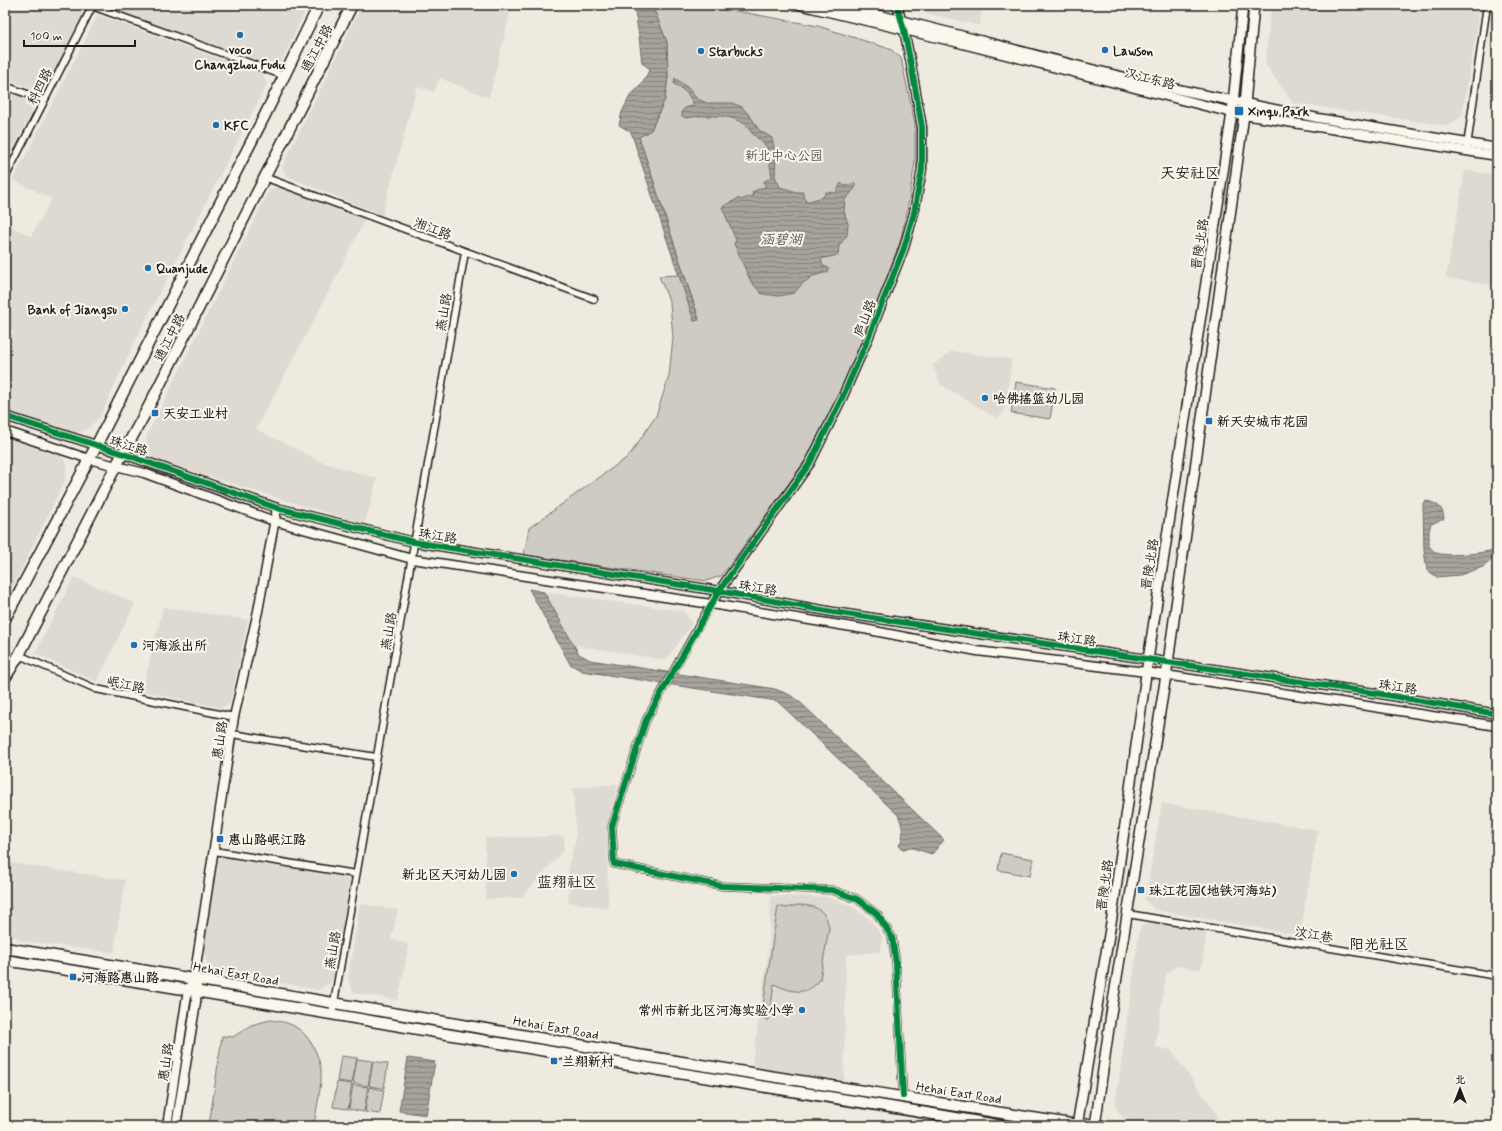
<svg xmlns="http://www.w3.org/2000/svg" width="1502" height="1131" font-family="Mynerve,'LXGW WenKai TC',sans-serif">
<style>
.built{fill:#dedad1}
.green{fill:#ceccc2;stroke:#75746f}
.water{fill:url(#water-rules);stroke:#6f6d69}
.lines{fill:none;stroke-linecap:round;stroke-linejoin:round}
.minor-casing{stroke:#1c1c1c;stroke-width:9}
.tertiary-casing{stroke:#1c1c1c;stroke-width:11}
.secondary-casing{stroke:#1c1c1c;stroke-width:12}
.primary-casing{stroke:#1c1c1c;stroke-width:13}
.minor{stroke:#fbf7ec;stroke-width:6}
.tertiary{stroke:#fbf7ec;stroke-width:8}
.secondary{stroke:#fbf7ec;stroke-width:9}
.primary{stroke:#fbf7ec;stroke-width:10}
.cycleway-casing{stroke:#fbf7ec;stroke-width:8}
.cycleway{stroke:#00873e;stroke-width:6}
.poi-dot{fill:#1f6fb2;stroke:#fbf7ec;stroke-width:1.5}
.labels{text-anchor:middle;stroke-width:4;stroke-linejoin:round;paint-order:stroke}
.street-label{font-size:13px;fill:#1c1c1c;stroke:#fbf7ec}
.poi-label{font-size:13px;font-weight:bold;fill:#1c1c1c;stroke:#fbf7ec;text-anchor:start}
.park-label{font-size:13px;fill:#51514e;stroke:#fbf7ec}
.water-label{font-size:14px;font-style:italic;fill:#5a5956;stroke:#fbf7ec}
.quarter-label{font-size:15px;fill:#1c1c1c;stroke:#fbf7ec}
</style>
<defs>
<pattern id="water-rules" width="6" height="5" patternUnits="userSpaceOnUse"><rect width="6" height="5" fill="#a6a39d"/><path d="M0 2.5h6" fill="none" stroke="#86847f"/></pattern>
</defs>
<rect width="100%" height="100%" fill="#eeeadf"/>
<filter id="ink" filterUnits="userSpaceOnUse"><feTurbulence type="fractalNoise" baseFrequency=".025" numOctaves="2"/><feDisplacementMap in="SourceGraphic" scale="8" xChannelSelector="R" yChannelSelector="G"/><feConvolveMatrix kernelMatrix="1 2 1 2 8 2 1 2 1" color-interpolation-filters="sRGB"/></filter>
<g filter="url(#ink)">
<g class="built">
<polygon points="5,5 88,5 45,88 36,90 5,79"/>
<polygon points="108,5 308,5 281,62 271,65 110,9"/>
<polygon points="362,5 512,5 489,98 440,78 434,92 417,87 382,215 286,176 282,167"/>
<polygon points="909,5 982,5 980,26 915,10"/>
<polygon points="1271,5 1481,5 1462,116 1449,126 1293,103 1265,64"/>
<polygon points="98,15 263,74 267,84 135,341 100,417 89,428 81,432 68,433 5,412 5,356 13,331 5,327 5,224 31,236 52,199 13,180"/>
<polygon points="5,91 29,99 33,110 5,165"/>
<polygon points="1465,170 1497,175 1497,286 1446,278"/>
<polygon points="280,187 365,220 316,316 256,429 324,463 377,478 365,524 300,505 156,460 149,454 147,448 146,440 148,433 270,189"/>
<polygon points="952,351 1012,359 1004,413 996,418 940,384 933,365"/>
<polygon points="5,434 55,451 62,456 67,465 65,480 5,603"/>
<polygon points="74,577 135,603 97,682 35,653"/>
<polygon points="544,592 684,611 692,624 666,660 573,645"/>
<polygon points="163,607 248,620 230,703 221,708 142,691"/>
<polygon points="618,784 607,827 608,908 568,902 569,864 576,838 573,788"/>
<polygon points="1162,803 1318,830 1300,935 1155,910 1145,900"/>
<polygon points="564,836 564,850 521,898 486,899 485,838"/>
<polygon points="226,855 344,874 350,881 333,981 318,990 217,971 210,967 205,959 203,947 217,860"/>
<polygon points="5,862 125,880 114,953 22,941 15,937 5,935"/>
<polygon points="771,896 827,897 849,905 870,919 882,937 881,952 846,955 844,1084 752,1066 769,946"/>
<polygon points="360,904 398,910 391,939 409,944 398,1000 354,993 348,980"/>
<polygon points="1152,922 1207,931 1201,970 1177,966 1166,974 1155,1047 1171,1050 1217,1114 1215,1126 1144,1126 1127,1123 1115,1107 1140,927"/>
</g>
<g class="green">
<polygon points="652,5 703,5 818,26 890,49 901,58 915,124 915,162 907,212 900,242 865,335 839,395 805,461 729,566 721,576 706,581 524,555 529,528 629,456 656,416 669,376 673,337 670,303 659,276 680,275 694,321 699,319 639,137 651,130 665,99 668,77 667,42"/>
<polygon points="1016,382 1055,388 1050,419 1011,413"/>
<polygon points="1001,853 1033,859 1030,876 998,870"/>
<path d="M797 905C815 905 826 909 829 928L820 979C808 997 791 992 774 984L769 1020 761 1019 778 906 787 908Z"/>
<path d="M270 1020C278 1021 287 1022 294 1026 309 1034 319 1054 321 1070 322 1088 316 1108 314 1126H209L222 1036 233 1037 251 1025Z"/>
<polygon points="341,1056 357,1058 352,1083 337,1081"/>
<polygon points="357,1059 372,1061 368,1086 353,1083"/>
<polygon points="373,1061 388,1064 384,1088 369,1086"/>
<polygon points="337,1082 352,1084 348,1109 333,1107"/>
<polygon points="353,1085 368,1087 364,1112 349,1109"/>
<polygon points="369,1087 384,1090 380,1114 365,1112"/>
</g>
<g class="water">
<polygon points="634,5 652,5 667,42 668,77 665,99 651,130 639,137 699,320 694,321 631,132 619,125 622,112 630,96 641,85 650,69 642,63 639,36"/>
<path d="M675 78 688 88 697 99 707 103H732L742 107 751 117 759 130 772 138 776 157 775 176 780 187 797 192H803L806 202 823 197 826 192 836 193 841 183 845 186 854 183 856 187 845 200 844 211 848 224 847 235 839 246 838 255 821 259 823 266 829 268 828 272 813 276 802 284 794 293 779 296 762 294 751 282 734 244 736 240 722 207 739 198 741 200 753 195 752 192 766 186 763 182 772 177 767 147 751 132 745 124 732 118 720 116H700L686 118 682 116V111L685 108 693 106V103C689 94 683 89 674 84Z"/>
<path d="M1427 501C1438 504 1443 507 1444 519L1431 524 1429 530V546C1431 548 1434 552 1437 553 1447 557 1483 553 1494 550L1497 553V556L1483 567 1460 575 1437 577 1427 570 1424 550 1423 503Z"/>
<path d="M529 589 544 592 579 654 590 660 775 689 790 695 802 704 944 840 932 854 909 847 902 850 899 846C905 835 903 827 898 815L777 701 582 671 570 664Z"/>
<polygon points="408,1058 435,1062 426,1115 399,1111"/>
</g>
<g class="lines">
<g class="minor-casing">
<g id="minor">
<polyline points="92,6 285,76"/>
<polyline points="5,86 44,100"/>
<polyline points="1467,146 1487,5"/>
<polyline points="264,177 594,299"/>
<polyline points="5,178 93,5"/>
<polyline points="711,604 646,720 612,826 614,864 722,886 832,890 857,899 877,914 892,937 896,963 903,1096"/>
<polyline points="19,655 96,689 234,717"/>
<polyline points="232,734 376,757"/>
<polyline points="214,851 356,874"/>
<polyline points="1128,914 1497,976"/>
<polyline points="332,1014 465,252"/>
</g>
</g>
<g class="tertiary-casing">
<g id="tertiary">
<polyline points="1245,103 1318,118 1497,148"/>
<polyline points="1244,115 1497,156"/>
<polyline points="5,416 124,454 277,508 414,542 719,591 833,612 1381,694 1497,714"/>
<polyline points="5,431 89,459 144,473 274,521 412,559 711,604 864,629 977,651 1146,672 1497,726"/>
<polyline points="711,604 719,591 810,463 843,396 867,341 904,248 914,213 922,169 922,127 911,64 904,30 897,5"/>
<polyline points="167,1126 188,989 194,979 234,717 258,611 277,508"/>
<polyline points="176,1126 196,1002 197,987"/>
</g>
</g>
<g class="secondary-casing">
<g id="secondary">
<polyline points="801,5 953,41 1238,114"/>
<path d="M833 5C914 22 994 45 1074 65 1129 79 1184 91 1239 102"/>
<polyline points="1077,1126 1112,917 1148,660 1232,113 1243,5"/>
<polyline points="1095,1126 1111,1014 1168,663 1244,115 1254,5"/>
</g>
</g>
<g class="primary-casing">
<g id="primary">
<polyline points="5,619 96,446 265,115 319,5"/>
<polyline points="5,678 19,655 116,466 148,408 352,5"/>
<polyline points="5,948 141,970 638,1055 1077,1125 1095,1124 1103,1126"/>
<path d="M5 960C216 993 425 1031 635 1066 757 1086 879 1104 1001 1126"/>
</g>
</g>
<use href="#minor" class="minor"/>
<use href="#tertiary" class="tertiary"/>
<use href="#secondary" class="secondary"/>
<use href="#primary" class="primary"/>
<g class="cycleway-casing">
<g id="cycleway">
<polyline points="897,5 904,30 911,64 922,127 922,169 914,213 904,248 867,341 843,396 810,463 719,591 646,720 612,826 614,864 722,886 832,890 857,899 877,914 892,937 896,963 903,1096"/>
<polyline points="5,416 124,454 277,508 414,542 719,591 833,612 1381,694 1497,714"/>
</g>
</g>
<use href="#cycleway" class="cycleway"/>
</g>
</g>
<g class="poi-dot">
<circle cx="240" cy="35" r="4"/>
<circle cx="1105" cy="50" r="4"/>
<circle cx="701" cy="51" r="4"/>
<rect x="1234" y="106" width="10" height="10" rx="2"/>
<circle cx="216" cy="125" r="4"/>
<circle cx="148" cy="268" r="4"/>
<circle cx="125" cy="309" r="4"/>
<circle cx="985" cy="398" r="4"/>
<rect x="151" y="409" width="8" height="8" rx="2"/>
<rect x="1205" y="417" width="8" height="8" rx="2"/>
<circle cx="134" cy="645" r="4"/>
<rect x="216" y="835" width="8" height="8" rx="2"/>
<circle cx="514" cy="874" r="4"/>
<rect x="1137" y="886" width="8" height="8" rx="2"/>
<rect x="69" y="973" width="8" height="8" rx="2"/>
<circle cx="802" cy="1010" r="4"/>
<rect x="550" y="1057" width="8" height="8" rx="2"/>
</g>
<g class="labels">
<g class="street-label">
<text transform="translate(316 48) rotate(-62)" y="5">通江中路</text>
<text transform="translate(1150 78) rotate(14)" y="5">汉江东路</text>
<text transform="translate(39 86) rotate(-63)" y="5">科四路</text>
<text transform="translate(433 228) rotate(21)" y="5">湘江路</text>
<text transform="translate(1199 244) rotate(-81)" y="5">晋陵北路</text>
<text transform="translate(443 312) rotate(-80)" y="5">燕山路</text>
<text transform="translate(864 318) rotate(-68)" y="5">庐山路</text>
<text transform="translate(169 337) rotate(-63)" y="5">通江中路</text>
<text transform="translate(129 445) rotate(18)" y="5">珠江路</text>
<text transform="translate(438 535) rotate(10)" y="5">珠江路</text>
<text transform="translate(1149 564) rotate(-81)" y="5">晋陵北路</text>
<text transform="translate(758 587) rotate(10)" y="5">珠江路</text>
<text transform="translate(388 631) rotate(-80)" y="5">燕山路</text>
<text transform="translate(1077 638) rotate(9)" y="5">珠江路</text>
<text transform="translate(126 684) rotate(12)" y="5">岷江路</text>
<text transform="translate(1398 686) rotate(9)" y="5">珠江路</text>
<text transform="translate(219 740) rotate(-81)" y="5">惠山路</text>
<text transform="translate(1104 885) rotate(-82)" y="5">晋陵北路</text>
<text transform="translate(1314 934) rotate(10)" y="5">汶江巷</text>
<text transform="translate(332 950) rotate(-80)" y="5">燕山路</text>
<text transform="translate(236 973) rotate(10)" y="5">Hehai East Road</text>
<text transform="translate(556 1027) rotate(10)" y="5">Hehai East Road</text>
<text transform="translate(165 1062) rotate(-81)" y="5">惠山路</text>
<text transform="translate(959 1092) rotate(9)" y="5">Hehai East Road</text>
</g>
<g class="poi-label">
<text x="240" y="54" text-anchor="middle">voco<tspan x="240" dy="15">Changzhou Fudu</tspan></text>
<text x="1113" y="55">Lawson</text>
<text x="709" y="56">Starbucks</text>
<text x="1248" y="116">Xinqu Park</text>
<text x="224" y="130">KFC</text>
<text x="156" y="273">Quanjude</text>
<text x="117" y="314" text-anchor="end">Bank of Jiangsu</text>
<text x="993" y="403">哈佛摇篮幼儿园</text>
<text x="163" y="418">天安工业村</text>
<text x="1217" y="426">新天安城市花园</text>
<text x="142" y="650">河海派出所</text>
<text x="228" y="844">惠山路岷江路</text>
<text x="506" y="879" text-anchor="end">新北区天河幼儿园</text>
<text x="1149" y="895">珠江花园(地铁河海站)</text>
<text x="81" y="982">河海路惠山路</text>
<text x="794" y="1015" text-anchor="end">常州市新北区河海实验小学</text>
<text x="562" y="1066">兰翔新村</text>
</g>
<g class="park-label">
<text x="784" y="160">新北中心公园</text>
</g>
<g class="water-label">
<text x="781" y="244">涵碧湖</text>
</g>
<g class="quarter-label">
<text x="1190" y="178">天安社区</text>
<text x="567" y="887">蓝翔社区</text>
<text x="1379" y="949">阳光社区</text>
</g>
</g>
<rect width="1502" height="1131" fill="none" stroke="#fbf7ec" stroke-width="20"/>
<rect x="10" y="10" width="1482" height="1111" fill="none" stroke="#1c1c1c" stroke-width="1.5" filter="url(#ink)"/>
<g transform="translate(1460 1089)" stroke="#fbf7ec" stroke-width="3" paint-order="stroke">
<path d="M0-3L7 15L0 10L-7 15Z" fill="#1c1c1c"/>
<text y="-6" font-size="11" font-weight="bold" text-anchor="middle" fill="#1c1c1c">北</text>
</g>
<path d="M24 40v6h111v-6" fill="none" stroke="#1c1c1c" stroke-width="2"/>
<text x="30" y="40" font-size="12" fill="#1c1c1c" stroke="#fbf7ec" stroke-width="3" paint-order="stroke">100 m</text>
</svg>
